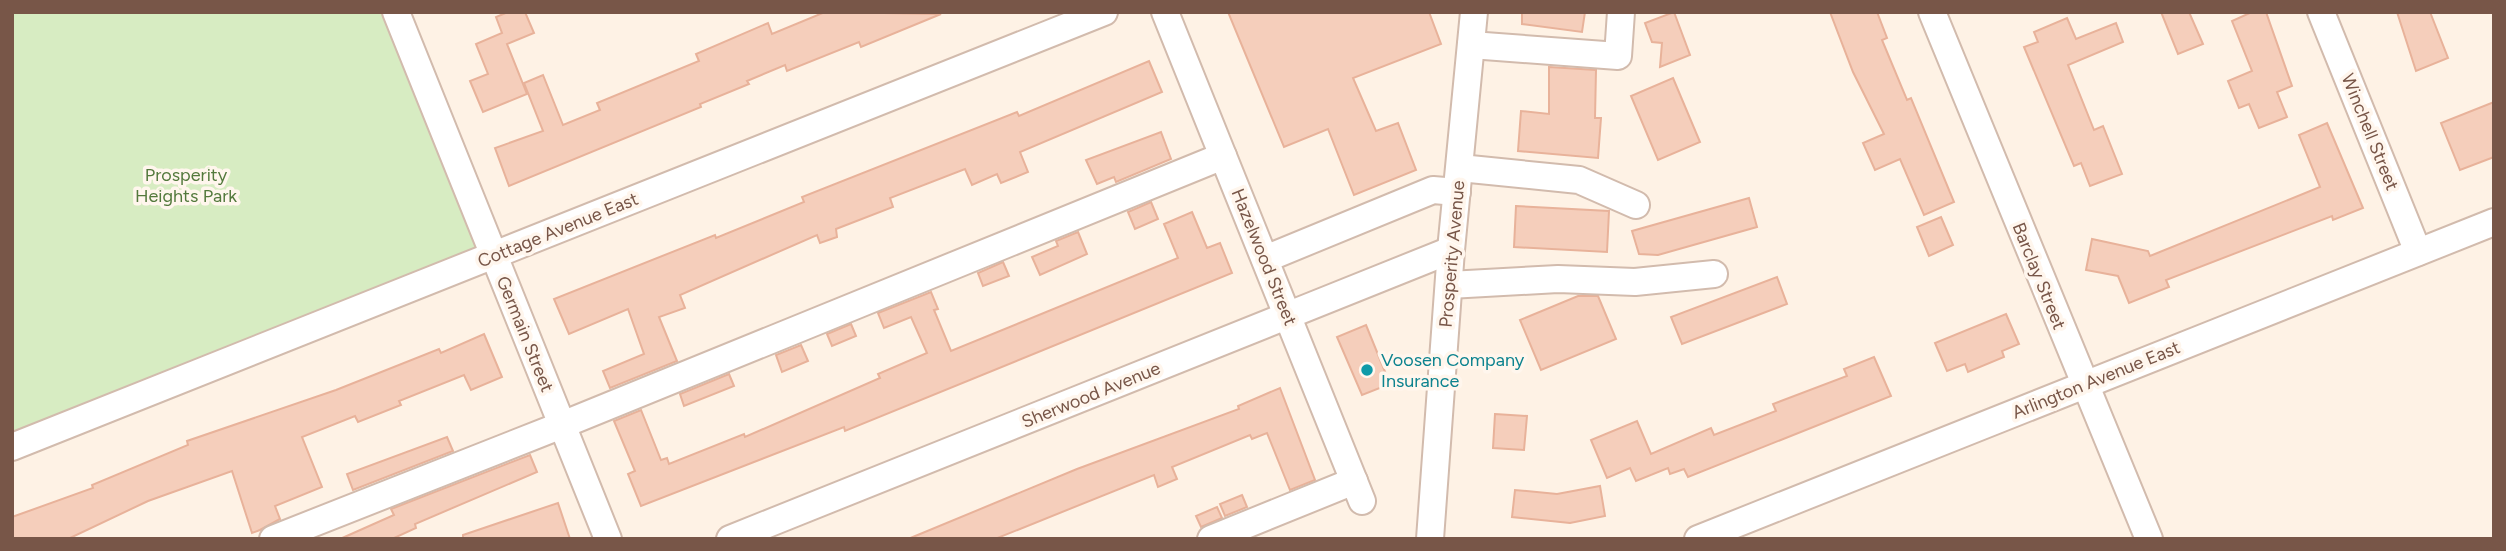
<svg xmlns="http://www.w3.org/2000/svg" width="2506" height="551" font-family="Figtree,sans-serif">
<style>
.green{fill:#d7ecc2}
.building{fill:#f5cebb;stroke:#e8b29a;stroke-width:2}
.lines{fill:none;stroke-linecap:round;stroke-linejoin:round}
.minor-casing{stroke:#d2bbad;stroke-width:30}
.minor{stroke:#fff;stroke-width:26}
.culture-dot{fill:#0f9aa8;stroke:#fff6ed;stroke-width:2.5}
.labels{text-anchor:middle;stroke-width:7;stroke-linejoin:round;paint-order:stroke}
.street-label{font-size:18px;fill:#785648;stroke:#fff6ed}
.park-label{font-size:18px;fill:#53793c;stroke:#fff6ed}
.culture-label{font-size:18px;fill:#0d838f;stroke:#fff6ed;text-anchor:start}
</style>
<rect width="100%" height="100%" fill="#fef2e5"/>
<polygon class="green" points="12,12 396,12 494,255 12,436"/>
<g class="building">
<polygon points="508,12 525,12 534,33 507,44 527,94 483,112 470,81 488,74 476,44 502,33 496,17"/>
<polygon points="825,12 941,14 861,47 859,42 787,71 785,65 747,81 749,84 700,104 701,107 509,186 495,148 543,131 524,83 543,75 563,125 600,110 597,103 699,61 696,54 768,23 772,34"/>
<polygon points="1228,12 1429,12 1441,44 1353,78 1376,131 1398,123 1416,170 1354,195 1328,129 1284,147"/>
<polygon points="1522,12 1585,12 1582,32 1522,24"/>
<polygon points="1674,12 1690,55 1660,67 1662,43 1652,42 1645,23"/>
<polygon points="1830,12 1877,12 1887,38 1882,40 1907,100 1911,98 1954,202 1924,215 1900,159 1875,170 1863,143 1884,134 1853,72"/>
<polygon points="2161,12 2189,12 2203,44 2178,54"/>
<polygon points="2252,12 2266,12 2292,86 2277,92 2287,117 2259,128 2249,104 2239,108 2228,81 2252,71 2232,21"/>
<polygon points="2397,12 2430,12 2448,58 2416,71"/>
<polygon points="2067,18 2076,39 2116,23 2123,42 2068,65 2094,130 2103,126 2122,174 2090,186 2081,163 2074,166 2024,47 2038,42 2034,32"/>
<polygon points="1149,61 1162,92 1020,152 1028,172 1001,183 997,174 972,185 965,169 890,198 893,207 836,229 837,237 820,243 817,235 680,295 685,308 659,317 677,361 610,388 603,371 644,354 628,309 569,334 554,299 715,235 716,238 804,202 802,197 1017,112 1019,116"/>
<polygon points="1549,67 1596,70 1595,118 1601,118 1598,158 1518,151 1521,111 1549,114"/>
<polygon points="1673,78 1700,142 1658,160 1631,96"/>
<polygon points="2494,102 2494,157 2460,170 2441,123"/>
<polygon points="2327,123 2363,208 2333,220 2332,216 2166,280 2169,287 2129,303 2118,276 2086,270 2092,239 2148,251 2150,256 2320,187 2299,135"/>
<polygon points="1161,132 1171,159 1116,182 1114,177 1097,184 1086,160"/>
<polygon points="1749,198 1757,227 1658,255 1639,254 1632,231"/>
<polygon points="1151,202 1158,219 1135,229 1128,212"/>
<polygon points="1516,206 1609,211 1607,252 1514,247"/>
<polygon points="1192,212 1207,248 1220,243 1232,273 845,431 844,427 641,506 628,474 635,471 614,421 641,410 661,460 667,458 669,464 744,434 745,437 880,378 878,374 927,353 911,317 884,328 878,313 931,292 938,309 934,310 951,351 1178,258 1164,224"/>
<polygon points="1941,217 1953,245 1929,256 1917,227"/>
<polygon points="1078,232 1087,254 1040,275 1032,257 1058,246 1056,241"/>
<polygon points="1003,262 1009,276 983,286 978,273"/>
<polygon points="1777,277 1787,304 1682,344 1671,317"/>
<polygon points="1578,296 1598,296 1616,339 1541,370 1520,320"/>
<polygon points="2006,314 2019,344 2002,351 2004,357 1968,372 1965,364 1947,371 1935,343"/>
<polygon points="851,324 856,336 832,346 827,334"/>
<polygon points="1366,325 1390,384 1362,395 1337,337"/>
<polygon points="484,334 502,377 471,390 464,375 399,401 401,405 358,422 355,416 302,437 322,487 275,506 280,519 260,530 252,533 232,471 148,501 68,539 12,539 12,517 93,488 92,485 188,445 187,441 336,390 439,349 441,353"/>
<polygon points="801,345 808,361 782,372 776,355"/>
<polygon points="1874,357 1891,396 1688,477 1684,469 1670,474 1668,468 1636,481 1630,468 1607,478 1591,440 1637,421 1651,454 1711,428 1714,435 1776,411 1773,404 1847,376 1844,369"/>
<polygon points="729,374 734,386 684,406 680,394"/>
<polygon points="1280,388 1315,480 1290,490 1267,433 1252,439 1250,435 1172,467 1177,479 1158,487 1154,475 995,539 908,539 1077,469 1239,409 1238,406"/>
<polygon points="1495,414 1527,416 1524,450 1493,448"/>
<polygon points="447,437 453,451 353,490 347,474"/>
<polygon points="530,455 537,472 415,524 416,528 392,539 340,539 394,515 391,509"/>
<polygon points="1600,486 1605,516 1570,523 1512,517 1515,490 1557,494"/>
<polygon points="1242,495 1247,507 1225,516 1220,504"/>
<polygon points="558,503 570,539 463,539 463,535"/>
<polygon points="1217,507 1222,518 1201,527 1196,516"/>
</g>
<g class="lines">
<g class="minor-casing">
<g id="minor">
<polyline points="396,12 608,539"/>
<polyline points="1165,12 1362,501"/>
<polyline points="1932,12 2149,539"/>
<polyline points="2321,12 2418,252"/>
<polyline points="1471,45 1618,56 1621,12"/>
<polyline points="1460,168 1579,180 1636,205"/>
<polyline points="1265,259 1433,190 1457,192"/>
<polyline points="1449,285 1558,279 1635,282 1714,274"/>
<polyline points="12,447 1104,12"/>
<polyline points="273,539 562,425 1223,156"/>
<polyline points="730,539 1451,250"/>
<polyline points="1211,539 1354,481"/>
<polyline points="1430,539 1451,250 1474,12"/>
<polyline points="1698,539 2494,222"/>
</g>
</g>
<use href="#minor" class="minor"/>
</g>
<circle class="culture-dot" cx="1367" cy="370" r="7"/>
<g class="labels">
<g class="street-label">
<text transform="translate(2370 132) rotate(68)" y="6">Winchell Street</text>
<text transform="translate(558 230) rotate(-22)" y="6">Cottage Avenue East</text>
<text transform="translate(1452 254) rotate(-85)" y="6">Prosperity Avenue</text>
<text transform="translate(1264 257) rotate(68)" y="6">Hazelwood Street</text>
<text transform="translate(2039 276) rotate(68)" y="6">Barclay Street</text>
<text transform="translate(525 334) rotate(68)" y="6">Germain Street</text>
<text transform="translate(2096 380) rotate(-22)" y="6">Arlington Avenue East</text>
<text transform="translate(1091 395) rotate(-22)" y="6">Sherwood Avenue</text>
</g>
<g class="park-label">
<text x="186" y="181">Prosperity<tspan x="186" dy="21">Heights Park</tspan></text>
</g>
<g class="culture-label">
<text x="1381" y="366">Voosen Company<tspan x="1381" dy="21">Insurance</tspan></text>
</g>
</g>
<rect width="2506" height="551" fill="none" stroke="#785648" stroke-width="28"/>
</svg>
